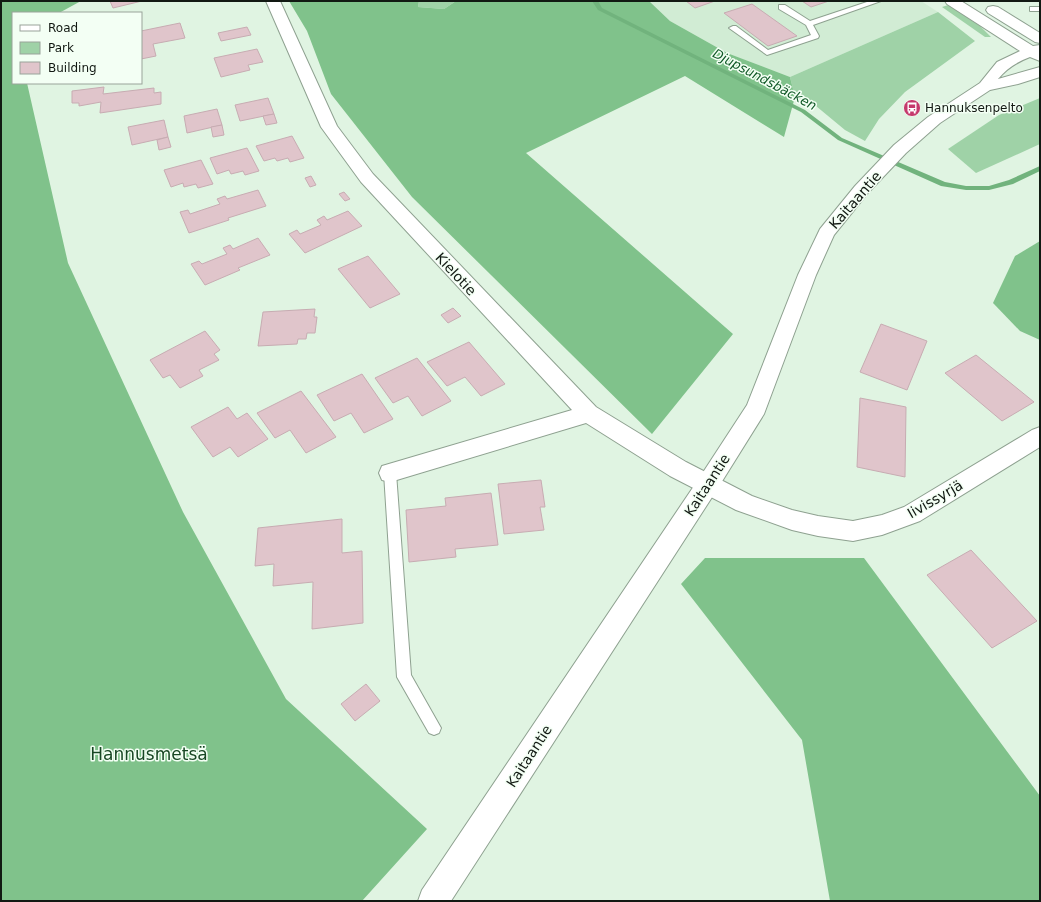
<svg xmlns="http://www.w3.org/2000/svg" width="1041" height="902" font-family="'DejaVu Sans',sans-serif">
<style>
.built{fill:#d1ecd4}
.green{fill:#9fd2a7}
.forest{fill:#80c28b}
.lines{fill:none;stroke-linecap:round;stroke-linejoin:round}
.stream{fill:#71b37d;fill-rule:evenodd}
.building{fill:#e0c5cb;stroke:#c7acb2}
.lane-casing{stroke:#8ea190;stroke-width:2}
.street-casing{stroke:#8ea190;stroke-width:2}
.secondary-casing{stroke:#8ea190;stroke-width:2}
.lane{fill:#fff;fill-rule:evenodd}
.street{fill:#fff;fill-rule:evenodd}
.secondary{fill:#fff;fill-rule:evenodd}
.labels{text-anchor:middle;stroke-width:3;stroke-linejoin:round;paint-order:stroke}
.far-poi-label{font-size:12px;fill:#121913;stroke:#f3fff4;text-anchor:start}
.far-water-label{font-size:13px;font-style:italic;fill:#105927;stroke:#f3fff4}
.street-label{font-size:14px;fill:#121913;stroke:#f3fff4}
.near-park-label{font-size:17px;fill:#174723;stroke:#f3fff4}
</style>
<rect width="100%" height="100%" fill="#e0f4e2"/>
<polygon class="built" points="649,1 921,1 938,12 790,77 727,53 670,21"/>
<g class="green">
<polygon points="419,1 456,1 444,9 418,7"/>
<polygon points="948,5 980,26 991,37 985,37 942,7"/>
<polygon points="938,12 975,41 905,92 879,119 865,141 845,130 816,106 795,97 790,77"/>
<polygon points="1040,98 1040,144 976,173 948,149 999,115"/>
</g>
<g class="forest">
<polygon points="1,1 81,1 59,13 13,13 13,83 27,83 68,263 183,512 286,699 427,829 362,901 1,901"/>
<polygon points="289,1 419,1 418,7 444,9 456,1 649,1 670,21 727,53 790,77 795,97 784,137 685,76 526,153 733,334 652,434 412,197 331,94 307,31"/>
<polygon points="1040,241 1040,340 1020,331 993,303 1015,256"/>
<polygon points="705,558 864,558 1040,796 1040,901 830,901 802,740 681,584"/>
</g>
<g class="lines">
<polygon class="stream" points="592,1 598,1 602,8 805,110 842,138 945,182 966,186 989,186 1009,180 1040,166 1040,171 1013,184 989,190 966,190 941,186 838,140 801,112 598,10"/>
</g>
<g class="building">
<polygon points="110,1 142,1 113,8"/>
<polygon points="686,1 715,1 695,8"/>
<polygon points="802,1 829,1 811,7"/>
<polygon points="752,4 797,36 768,46 724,13"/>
<polygon points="180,23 185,38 153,44 156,56 141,59 141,31"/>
<polygon points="247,27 251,35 221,41 218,33"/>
<polygon points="257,49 263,62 248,65 250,70 221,77 214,58"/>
<polygon points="104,87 103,94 154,88 154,93 161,92 161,104 100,113 101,102 79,106 79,103 72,103 72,91"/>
<polygon points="268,98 274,114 240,121 235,105"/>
<polygon points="217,109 222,125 187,133 184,116"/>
<polygon points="274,114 277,123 266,125 263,116"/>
<polygon points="164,120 168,137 132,145 128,127"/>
<polygon points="222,125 224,135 213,137 211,127"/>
<polygon points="292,136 304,158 290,162 288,158 277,161 275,158 264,161 256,146"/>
<polygon points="168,137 171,147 159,150 157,140"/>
<polygon points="247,148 259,171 245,175 243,171 231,174 229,170 217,174 210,158"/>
<polygon points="201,160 213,184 198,188 196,184 184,187 183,183 171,187 164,170"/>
<polygon points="311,176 316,185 310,187 305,178"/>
<polygon points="258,190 266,206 228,218 229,220 189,233 180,212 188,210 190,214 220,204 217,199 225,196 227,199"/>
<polygon points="344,192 350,199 345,201 339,194"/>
<polygon points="348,211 362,226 305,253 289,234 297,230 300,234 321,225 317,220 324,216 327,220"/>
<polygon points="258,238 270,255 238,268 240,270 205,285 191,264 199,261 202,264 227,254 223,248 230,245 233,249"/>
<polygon points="368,256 400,294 370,308 338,269"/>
<polygon points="453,308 461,316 448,323 441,315"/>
<polygon points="315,309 314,317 317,317 315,333 307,333 306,339 298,339 297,344 258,346 263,312"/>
<polygon points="881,324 927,341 907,390 860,372"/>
<polygon points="205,331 220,350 214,354 219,360 199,370 203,376 180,388 170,375 163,378 150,360"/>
<polygon points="469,342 505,384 481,396 465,377 447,386 427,362"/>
<polygon points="976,355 1034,402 1002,421 945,373"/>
<polygon points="417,358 451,401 422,416 408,396 393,403 375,378"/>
<polygon points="362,374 393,419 364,433 351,413 334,421 317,395"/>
<polygon points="301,391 336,437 306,453 290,430 275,438 257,413"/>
<polygon points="860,398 906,407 905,477 857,467"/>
<polygon points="228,407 237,419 247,413 268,439 238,457 230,447 213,457 191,427"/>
<polygon points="541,480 545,507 540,507 544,530 504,534 498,484"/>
<polygon points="491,493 498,545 455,549 456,557 409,562 406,510 446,506 445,498"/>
<polygon points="342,519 342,553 362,551 363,623 312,629 313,582 273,586 274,564 255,566 258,528"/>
<polygon points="971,550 1037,621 992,648 927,575"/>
<polygon points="366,684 380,701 355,721 341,704"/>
</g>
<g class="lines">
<g class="lane-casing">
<g id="lane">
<polygon points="870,1 881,1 813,25 819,36 818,38 767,55 729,28 733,26 736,26 768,50 811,35 806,25 779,9 779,5 785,5 810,21"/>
<rect x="1030" y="7" width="10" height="4"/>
<polygon points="390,468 394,469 396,473 411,675 441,728 439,733 434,735 429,733 397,677 384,473 386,469"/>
</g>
</g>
<g class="street-casing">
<polygon id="street" points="266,1 280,1 337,126 373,174 596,407 686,462 752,496 792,510 818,516 853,521 882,515 904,507 1032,430 1040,427 1040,447 920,521 882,535 853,541 818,536 792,530 736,510 670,476 586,423 390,482 382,480 379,473 382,466 572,410 361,182 321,127"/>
</g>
<g class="secondary-casing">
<g id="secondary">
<path d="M945 1H961L1033 46 1040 45V61L1030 57C1017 62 1007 68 998 79L1040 67V77L1018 84 990 90 940 123 906 153 867 194 834 235 816 275 764 414 716 491 451 901H418L422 890 700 477 747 405 798 275 820 229 855 186 894 145 928 117 980 83 997 62 1020 51 947 4Z"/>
<polygon points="993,6 998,7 1040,33 1040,43 1035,42 988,13 986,10 988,7"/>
</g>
</g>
<use href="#lane" class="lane"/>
<use href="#street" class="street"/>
<use href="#secondary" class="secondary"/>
</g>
<defs>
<g id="bus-disc" transform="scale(0.9)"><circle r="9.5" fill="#c5396c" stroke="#f3fff4"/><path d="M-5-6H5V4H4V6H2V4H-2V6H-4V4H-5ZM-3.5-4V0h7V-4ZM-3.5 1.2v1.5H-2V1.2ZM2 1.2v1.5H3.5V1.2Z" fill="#fff"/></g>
</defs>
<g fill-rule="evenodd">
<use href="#bus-disc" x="912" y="108"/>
</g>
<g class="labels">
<g class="far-poi-label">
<text x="925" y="112">Hannuksenpelto</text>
</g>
<g class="far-water-label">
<text transform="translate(765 79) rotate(28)" y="5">Djupsundsbäcken</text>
</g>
<g class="street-label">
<text transform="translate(855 200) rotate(-49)" y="5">Kaitaantie</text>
<text transform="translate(456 274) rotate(47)" y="5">Kielotie</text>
<text transform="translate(707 485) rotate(-57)" y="5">Kaitaantie</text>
<text transform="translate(935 499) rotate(-30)" y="5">Iivissyrjä</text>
<text transform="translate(529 756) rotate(-57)" y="5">Kaitaantie</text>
</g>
<g class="near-park-label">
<text x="149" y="760">Hannusmetsä</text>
</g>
</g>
<rect width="1041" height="902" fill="none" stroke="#121913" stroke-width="4"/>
<rect x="12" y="12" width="130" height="72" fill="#f3fff4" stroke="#99a39a"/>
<rect x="20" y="25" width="20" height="6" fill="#ffffff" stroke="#99a39a"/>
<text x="48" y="32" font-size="12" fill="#121913">Road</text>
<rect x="20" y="42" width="20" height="12" fill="#9fd2a7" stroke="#99a39a"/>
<text x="48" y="52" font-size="12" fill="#121913">Park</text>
<rect x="20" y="62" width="20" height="12" fill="#e0c5cb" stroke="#99a39a"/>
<text x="48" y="72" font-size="12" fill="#121913">Building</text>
</svg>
